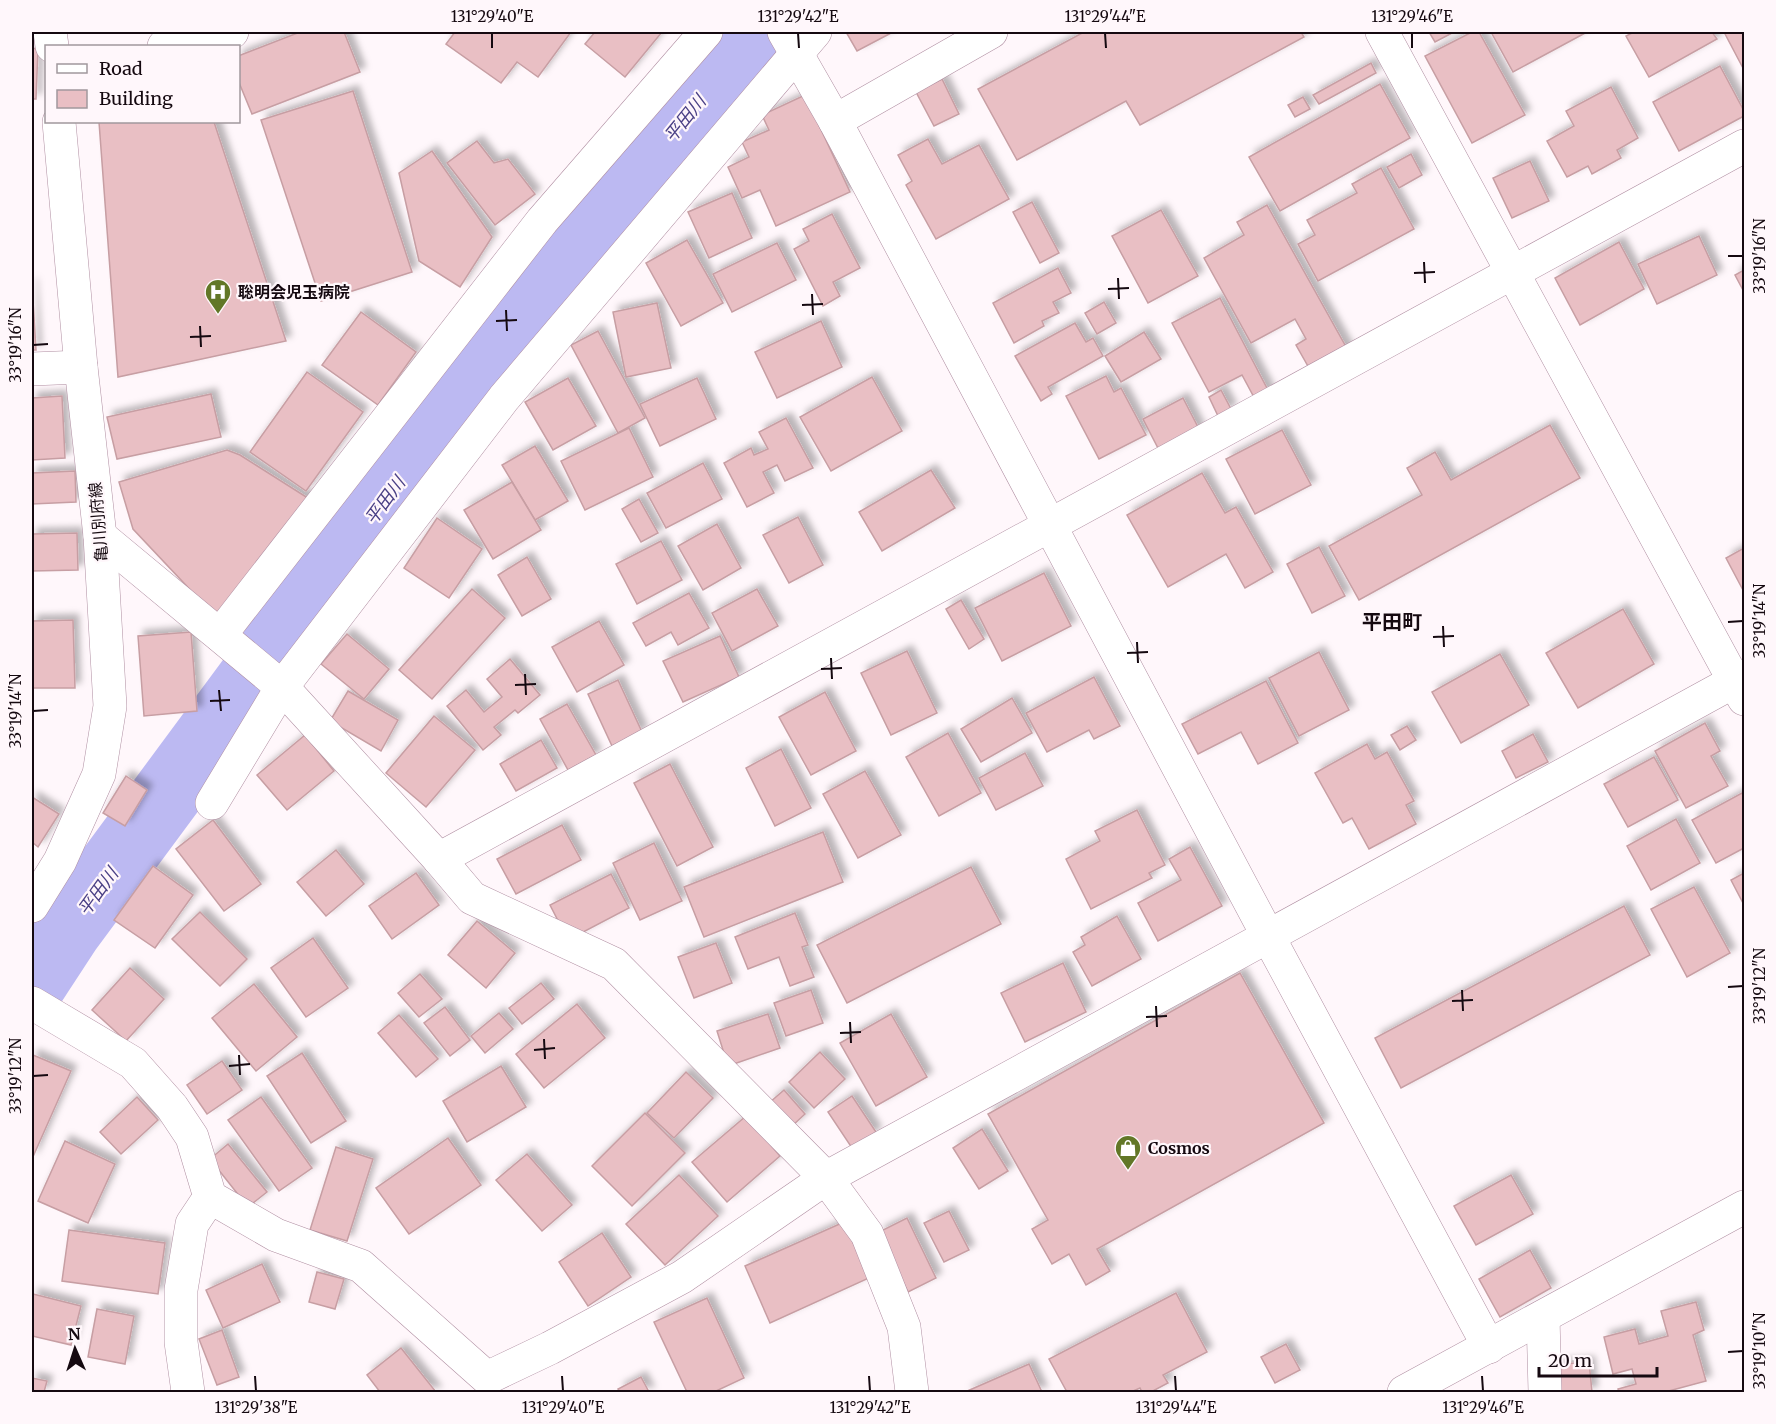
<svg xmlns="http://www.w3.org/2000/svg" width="1776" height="1424" font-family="Merriweather,'Noto Sans JP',serif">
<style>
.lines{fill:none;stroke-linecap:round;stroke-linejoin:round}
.river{stroke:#bcb9f2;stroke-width:70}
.building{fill:#e9bfc4;stroke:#c79ea3;stroke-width:1.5;filter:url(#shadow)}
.street-casing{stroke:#b08fa2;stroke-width:34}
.secondary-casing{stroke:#b08fa2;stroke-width:34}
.street{stroke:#fff;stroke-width:33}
.secondary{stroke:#fff;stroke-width:33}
.ticks{fill:none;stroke:#150910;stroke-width:2}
.labels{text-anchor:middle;stroke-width:4.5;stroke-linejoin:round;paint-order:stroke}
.poi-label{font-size:16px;font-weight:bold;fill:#150910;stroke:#fff7fb;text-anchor:start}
.street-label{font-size:16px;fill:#150910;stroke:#fff7fb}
.water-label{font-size:18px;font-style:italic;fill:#4b4186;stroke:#fff7fb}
.quarter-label{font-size:20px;font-weight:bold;fill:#150910;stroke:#fff7fb}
.neatline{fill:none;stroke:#150910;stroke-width:2}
.ticks-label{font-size:15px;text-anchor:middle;fill:#150910}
</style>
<defs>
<filter id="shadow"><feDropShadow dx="5.5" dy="-5.5" stdDeviation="3" flood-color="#0004"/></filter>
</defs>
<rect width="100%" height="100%" fill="#fff7fb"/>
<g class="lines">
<polyline class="river" points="32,983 66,931 481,370 756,32"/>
</g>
<g class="building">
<polygon points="300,32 344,32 360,72 252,114 238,80 238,56"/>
<polygon points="455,32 571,32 538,77 517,62 501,83 446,44"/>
<polygon points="595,32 662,32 625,77 585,44"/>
<polygon points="846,32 893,32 857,51"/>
<polygon points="1084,32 1301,32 1304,37 1140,125 1126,101 1017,160 978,89"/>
<polygon points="1429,32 1454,32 1435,42"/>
<polygon points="1472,32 1479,32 1525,115 1472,143 1425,56"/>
<polygon points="1491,32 1587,32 1513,72"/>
<polygon points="1634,32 1712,32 1717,39 1649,77 1626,36"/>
<polygon points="1724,32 1744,32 1744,70"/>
<polygon points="32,48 38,49 36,99 32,99"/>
<polygon points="1371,63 1376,73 1319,104 1313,95"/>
<polygon points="1720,66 1744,111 1744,116 1679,151 1653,102"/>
<polygon points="942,79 959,114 934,126 916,92"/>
<polygon points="1380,84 1410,138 1280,211 1249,157"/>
<polygon points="1611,87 1638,138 1617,150 1621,158 1592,174 1588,166 1567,177 1547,141 1574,126 1566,111"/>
<polygon points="353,91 412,272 321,301 261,120"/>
<polygon points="805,95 850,192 776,226 760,190 742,198 728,167 749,157 742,142 769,130 762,115"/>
<polygon points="1303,97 1310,109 1295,117 1288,105"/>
<polygon points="99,122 214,122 286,341 118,377"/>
<polygon points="928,139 942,164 979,145 1009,199 936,239 906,185 912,181 898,155"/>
<polygon points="477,141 494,163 508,159 535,194 495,225 447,163"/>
<polygon points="432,151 492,237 460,287 419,261 399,173"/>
<polygon points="1411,154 1422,175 1399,188 1387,167"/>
<polygon points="1530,161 1549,201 1512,218 1493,178"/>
<polygon points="1381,168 1414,229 1318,281 1298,244 1315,235 1307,220 1357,193 1352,184"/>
<polygon points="732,193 752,238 709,258 688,212"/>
<polygon points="1032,202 1059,253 1040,263 1013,212"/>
<polygon points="1267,205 1350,354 1313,375 1296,345 1306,339 1295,319 1251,343 1204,258 1244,235 1237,222"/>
<polygon points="1161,210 1198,276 1148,303 1112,236"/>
<polygon points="832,214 860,268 833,282 840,296 823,306 794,249 809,241 803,229"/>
<polygon points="1699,236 1717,275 1657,304 1638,264"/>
<polygon points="687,240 723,303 681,326 646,263"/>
<polygon points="1619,242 1644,289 1580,325 1555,278"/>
<polygon points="777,243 796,280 732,312 713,274"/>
<polygon points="1058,268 1071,293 1053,302 1059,313 1042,321 1044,326 1014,343 993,303"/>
<polygon points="1744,270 1744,292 1735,275"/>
<polygon points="32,283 36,350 32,350"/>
<polygon points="1220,298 1270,394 1256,401 1242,375 1209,392 1172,323"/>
<polygon points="1104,302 1116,323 1097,334 1085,313"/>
<polygon points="657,303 671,368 626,377 613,312"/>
<polygon points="361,312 416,352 378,405 322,365"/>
<polygon points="821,321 842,367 777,398 755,352"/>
<polygon points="1075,323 1086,342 1093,338 1103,356 1048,387 1052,394 1041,401 1015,356"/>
<polygon points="598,331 645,418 618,433 571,345"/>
<polygon points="1144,332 1161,359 1121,382 1105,356"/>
<polygon points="307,372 363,412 306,491 250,452"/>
<polygon points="1106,376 1114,392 1121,388 1146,435 1099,459 1066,396"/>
<polygon points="872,377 902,431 831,471 800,417"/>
<polygon points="568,378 596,426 553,450 525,402"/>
<polygon points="697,378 716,419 660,446 640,404"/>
<polygon points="1221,390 1231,409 1218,416 1209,397"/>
<polygon points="211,394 221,437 117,459 107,417"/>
<polygon points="62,396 65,458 32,460 32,398"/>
<polygon points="1183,398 1200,431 1160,452 1143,419"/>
<polygon points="786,418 813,468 785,481 777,465 763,472 774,493 747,507 724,463 751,448 754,455 768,449 759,432"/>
<polygon points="1550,425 1580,478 1359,600 1329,546 1422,495 1407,468 1435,452 1451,480"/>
<polygon points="629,428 653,477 585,510 561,461"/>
<polygon points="1282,430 1311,485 1255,514 1226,459"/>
<polygon points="535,446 568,501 535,520 502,465"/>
<polygon points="227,450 240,455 311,500 215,616 133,529 119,482"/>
<polygon points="703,463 722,499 666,528 647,493"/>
<polygon points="931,470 955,508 882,551 859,512"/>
<polygon points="75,471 76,502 32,504 32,473"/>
<polygon points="1202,473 1225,513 1236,507 1273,572 1245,588 1226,554 1168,587 1127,515"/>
<polygon points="512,482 541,530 493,559 464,510"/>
<polygon points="639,499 658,533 641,542 622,509"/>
<polygon points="798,517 823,565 789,583 763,535"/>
<polygon points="437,518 482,549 449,598 404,568"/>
<polygon points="717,524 741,568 703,590 678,546"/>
<polygon points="77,533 78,570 32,571 32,534"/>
<polygon points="661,541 682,580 637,604 616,564"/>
<polygon points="1319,547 1345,596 1312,613 1287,564"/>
<polygon points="1744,548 1744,592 1726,558"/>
<polygon points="527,557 551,599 522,616 498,575"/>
<polygon points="1044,573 1071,626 1002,661 975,608"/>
<polygon points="472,589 505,618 432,699 399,670"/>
<polygon points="757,589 778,626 732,651 712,613"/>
<polygon points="689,593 709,628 678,645 671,632 646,646 633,623"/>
<polygon points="961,600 984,639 969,649 946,609"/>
<polygon points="1623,609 1654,664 1578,708 1546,653"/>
<polygon points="73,620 75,688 32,688 32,621"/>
<polygon points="599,621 624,665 577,692 552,647"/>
<polygon points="191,632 197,711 144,716 138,636"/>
<polygon points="347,634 389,669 364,699 321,664"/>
<polygon points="720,636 739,677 683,702 663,661"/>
<polygon points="907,651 937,713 891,735 861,673"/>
<polygon points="1319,652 1349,710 1299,736 1269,678"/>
<polygon points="1500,654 1529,705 1461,743 1432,692"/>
<polygon points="510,659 540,695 518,713 515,710 494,727 501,735 483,750 447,706 466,690 484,712 502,697 487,679"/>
<polygon points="1094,677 1120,726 1094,739 1089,730 1047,752 1026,713"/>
<polygon points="618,680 642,732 612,746 588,694"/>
<polygon points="1266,681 1298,743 1258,764 1241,732 1198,754 1182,724"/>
<polygon points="348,691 398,720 381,751 330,721"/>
<polygon points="825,692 856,751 811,775 779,717"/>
<polygon points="1012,698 1032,733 981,762 961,729"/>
<polygon points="567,704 596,755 568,770 540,719"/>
<polygon points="434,716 475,750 426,807 386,773"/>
<polygon points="1705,723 1720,751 1711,756 1728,786 1686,808 1655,751"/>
<polygon points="1407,726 1416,740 1400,750 1391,735"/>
<polygon points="948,733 981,793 939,816 906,757"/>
<polygon points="1533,734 1548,762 1516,778 1502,751"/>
<polygon points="305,735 334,771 287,810 257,775"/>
<polygon points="541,740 557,768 516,791 500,764"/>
<polygon points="1367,744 1375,759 1387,752 1414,801 1406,805 1416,824 1369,849 1352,818 1343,823 1315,773"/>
<polygon points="781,749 811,808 775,826 746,768"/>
<polygon points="1025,753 1043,786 996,810 979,778"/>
<polygon points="1654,757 1678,800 1628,827 1604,784"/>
<polygon points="670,764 713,847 677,866 634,783"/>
<polygon points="865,771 901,835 858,858 823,794"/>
<polygon points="126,776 147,790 125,826 103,813"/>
<polygon points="1742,793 1744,797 1744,848 1716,863 1692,820"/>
<polygon points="32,797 59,814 38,847 32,842"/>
<polygon points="1137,810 1165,865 1149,873 1152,878 1091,909 1066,859 1100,841 1095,831"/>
<polygon points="1676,819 1700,863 1651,890 1627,846"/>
<polygon points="213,820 261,884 224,911 176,849"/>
<polygon points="562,825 581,860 516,894 497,859"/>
<polygon points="823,832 843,882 704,937 684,887"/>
<polygon points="654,843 682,901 640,920 613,863"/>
<polygon points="1190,847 1222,906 1158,941 1138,903 1181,880 1169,859"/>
<polygon points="336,850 364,884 326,916 297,882"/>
<polygon points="153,866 193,895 155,948 114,920"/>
<polygon points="971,867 1001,924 847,1003 817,945"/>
<polygon points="416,873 439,905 392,939 369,906"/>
<polygon points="1744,873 1744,905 1731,880"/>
<polygon points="611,874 629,908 568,940 550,905"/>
<polygon points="1694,887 1730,953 1687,977 1651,909"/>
<polygon points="1624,906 1650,955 1401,1088 1375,1038"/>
<polygon points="200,912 247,959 220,986 172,939"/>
<polygon points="795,913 808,945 802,947 814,977 790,986 779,957 748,969 735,937"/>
<polygon points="1117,916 1141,959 1092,986 1073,952 1085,945 1081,937"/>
<polygon points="477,921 515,953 486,988 448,955"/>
<polygon points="313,938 348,988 306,1017 271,968"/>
<polygon points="716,943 732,983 694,998 678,957"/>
<polygon points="1063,963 1086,1012 1025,1042 1001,993"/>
<polygon points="130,968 164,999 126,1041 92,1010"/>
<polygon points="1240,973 1324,1123 1097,1249 1110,1271 1086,1285 1069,1254 1052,1264 1032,1229 1048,1220 988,1114"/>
<polygon points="420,974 442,999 419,1017 398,993"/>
<polygon points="541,983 554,999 522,1024 509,1008"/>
<polygon points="254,984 297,1037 256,1071 212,1018"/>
<polygon points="811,990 823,1023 786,1036 774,1003"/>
<polygon points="577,1004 605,1038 544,1088 516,1054"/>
<polygon points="445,1007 470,1040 450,1056 424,1023"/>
<polygon points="499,1013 513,1029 485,1053 471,1036"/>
<polygon points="768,1014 780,1048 728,1066 717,1031"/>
<polygon points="891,1014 927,1077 876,1106 840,1043"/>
<polygon points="399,1015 438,1059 416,1077 378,1033"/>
<polygon points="820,1052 845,1079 814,1108 789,1082"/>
<polygon points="302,1053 346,1121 311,1143 267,1076"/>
<polygon points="33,1055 71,1071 32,1159 32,1059"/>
<polygon points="222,1061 242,1090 207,1114 187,1085"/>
<polygon points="501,1066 526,1107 467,1142 443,1101"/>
<polygon points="686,1072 713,1098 674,1138 647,1113"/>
<polygon points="784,1090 805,1114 791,1127 769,1103"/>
<polygon points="852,1096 876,1132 852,1148 828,1112"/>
<polygon points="137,1097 158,1120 121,1154 100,1132"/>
<polygon points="261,1097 312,1168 279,1191 228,1120"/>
<polygon points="645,1113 685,1153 632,1206 592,1166"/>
<polygon points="746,1116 780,1156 727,1202 692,1162"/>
<polygon points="982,1129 1008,1171 979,1189 953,1148"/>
<polygon points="448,1138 481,1185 409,1234 376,1188"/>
<polygon points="65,1141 115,1164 88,1223 38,1201"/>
<polygon points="228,1144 267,1192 248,1207 210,1159"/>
<polygon points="336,1147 373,1159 347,1241 310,1230"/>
<polygon points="527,1154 572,1205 542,1231 496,1180"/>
<polygon points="679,1175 718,1216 665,1265 626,1224"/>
<polygon points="1511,1175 1533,1214 1476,1245 1454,1206"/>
<polygon points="949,1211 969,1250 944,1262 924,1223"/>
<polygon points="907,1218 936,1278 908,1292 879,1232"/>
<polygon points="844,1222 869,1278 770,1323 745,1266"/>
<polygon points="69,1230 165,1243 158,1294 62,1281"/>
<polygon points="602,1233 631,1277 588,1306 559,1262"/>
<polygon points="1530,1250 1551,1288 1500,1317 1479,1279"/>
<polygon points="262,1264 280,1302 223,1328 206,1290"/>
<polygon points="317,1272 344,1279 335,1309 309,1302"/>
<polygon points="1176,1293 1207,1352 1163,1375 1168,1383 1151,1392 1142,1392 1140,1388 1131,1392 1067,1392 1049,1359"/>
<polygon points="33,1294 81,1306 71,1345 32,1336"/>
<polygon points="707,1298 744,1378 714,1392 687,1392 654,1322"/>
<polygon points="1696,1302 1704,1330 1693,1335 1706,1381 1665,1392 1619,1392 1618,1389 1636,1384 1632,1369 1613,1374 1604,1337 1635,1329 1639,1344 1668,1336 1661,1311"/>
<polygon points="97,1309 134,1316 125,1364 88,1357"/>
<polygon points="222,1330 239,1377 217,1385 199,1339"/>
<polygon points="1286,1344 1300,1370 1275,1383 1261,1357"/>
<polygon points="401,1348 436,1392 380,1392 367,1375"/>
<polygon points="1589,1362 1592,1392 1552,1392 1549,1365"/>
<polygon points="1029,1364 1042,1392 965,1392"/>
<polygon points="641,1377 649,1392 620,1392 618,1389"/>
<polygon points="32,1378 47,1381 44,1392 32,1392"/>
</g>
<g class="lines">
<g class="street-casing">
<g id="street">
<polyline points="784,32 835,121 1268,936 1489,1347"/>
<polyline points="1382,32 1744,699"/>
<polyline points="164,46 232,32"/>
<polyline points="835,121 991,32"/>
<polyline points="32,369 81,367"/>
<polyline points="100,536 282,687 439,859 472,898 614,964 826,1178 867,1234 904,1327 912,1392"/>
<polyline points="220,635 542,221 706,32"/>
<polyline points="212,803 282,687 504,398 815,32"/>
<polyline points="439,859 1744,146"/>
<polyline points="32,1003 133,1063 172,1107 192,1137 210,1197 276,1235 361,1266 487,1378 550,1348 682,1277 826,1178 1744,676"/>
<polyline points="1543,1317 1545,1392"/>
<polyline points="188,1392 181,1342 181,1290 192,1224 210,1197"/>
<polyline points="1404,1392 1744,1207"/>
</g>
</g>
<g class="secondary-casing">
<g id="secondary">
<polyline points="50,32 52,46"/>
<polyline points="32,906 60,861 99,774 110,706 100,536 81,367 59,122"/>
</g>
</g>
<use href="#street" class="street"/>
<use href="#secondary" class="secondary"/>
</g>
<path class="ticks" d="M492 33V48M798 33 799 48M1105 33 1106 48M1412 33V48M1728 256H1743M1424 262 1425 283M1414 273 1435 272M1118 278 1119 299M1108 289 1129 288M812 294 813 315M802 305 823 304M506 310 507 331M496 321 517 320M200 326 201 347M190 337 211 336M33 345 48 344M1728 622 1743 621M1443 626 1444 647M1433 637 1454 636M1137 642 1138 663M1127 653 1148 652M831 658 832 679M821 669 842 668M525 674 526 695M515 685 536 684M219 690 221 711M210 701 230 700M33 711 48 710M1728 987 1743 986M1462 990 1463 1011M1452 1001 1473 1000M1156 1006 1157 1027M1146 1017 1167 1016M850 1022 851 1043M840 1033 861 1032M544 1039 545 1059M534 1050 555 1048M239 1055 240 1075M229 1066 250 1064M33 1076 48 1075M1728 1352 1743 1351M255 1376 256 1391M562 1376 563 1391M869 1376 870 1391M1175 1376 1176 1391M1482 1376 1483 1391"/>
<defs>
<g id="hospital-pin" transform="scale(1.35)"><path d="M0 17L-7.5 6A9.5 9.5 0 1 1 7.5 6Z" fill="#627727" stroke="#fff7fb"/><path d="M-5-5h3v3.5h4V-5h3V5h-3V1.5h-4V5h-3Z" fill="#fff"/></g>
<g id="shop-pin" transform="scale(1.35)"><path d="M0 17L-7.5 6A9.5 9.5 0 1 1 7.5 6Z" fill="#627727" stroke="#fff7fb"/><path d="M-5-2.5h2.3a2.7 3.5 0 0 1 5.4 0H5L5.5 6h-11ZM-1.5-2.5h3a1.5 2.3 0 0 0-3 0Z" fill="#fff"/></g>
</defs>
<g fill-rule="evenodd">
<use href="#hospital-pin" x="218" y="292"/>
<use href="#shop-pin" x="1128" y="1148"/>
</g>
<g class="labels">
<g class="poi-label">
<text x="238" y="298">聡明会児玉病院</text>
<text x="1148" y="1154">Cosmos</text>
</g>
<g class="street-label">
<text transform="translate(98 522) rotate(-95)" y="6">亀川別府線</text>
</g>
<g class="water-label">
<text transform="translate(685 119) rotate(-51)" y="6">平田川</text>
<text transform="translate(385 501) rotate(-54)" y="6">平田川</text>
<text transform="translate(98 892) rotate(-54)" y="6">平田川</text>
</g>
<g class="quarter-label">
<text x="1392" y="629">平田町</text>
</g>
</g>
<rect width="1776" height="1424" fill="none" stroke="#fff7fb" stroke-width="66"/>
<rect x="45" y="45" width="195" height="78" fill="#fff7fb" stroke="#a1989d" stroke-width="1.5"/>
<rect x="57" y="64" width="30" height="9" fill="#ffffff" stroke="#a1989d" stroke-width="1.5"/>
<text x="99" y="75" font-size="18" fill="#150910">Road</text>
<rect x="57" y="90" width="30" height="18" fill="#e9bfc4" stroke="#a1989d" stroke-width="1.5"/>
<text x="99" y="105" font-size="18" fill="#150910">Building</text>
<g transform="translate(75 1349) rotate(357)" stroke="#fff7fb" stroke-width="4.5" paint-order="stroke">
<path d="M0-4.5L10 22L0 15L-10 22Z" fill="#150910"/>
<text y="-9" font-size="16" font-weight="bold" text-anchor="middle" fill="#150910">N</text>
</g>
<path d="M1539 1367v9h118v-9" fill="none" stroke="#150910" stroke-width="3"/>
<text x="1548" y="1367" font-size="18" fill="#150910" stroke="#fff7fb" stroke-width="4.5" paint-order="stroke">20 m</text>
<rect x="33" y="33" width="1710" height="1358" class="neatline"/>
<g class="ticks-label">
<text x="492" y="22">131°29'40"E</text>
<text x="798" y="22">131°29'42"E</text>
<text x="1105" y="22">131°29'44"E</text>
<text x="1412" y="22">131°29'46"E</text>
<text transform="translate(1760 256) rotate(-90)" y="5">33°19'16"N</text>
<text transform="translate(16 345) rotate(-90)" y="5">33°19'16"N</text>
<text transform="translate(1760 621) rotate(-90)" y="5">33°19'14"N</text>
<text transform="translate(16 711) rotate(-90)" y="5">33°19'14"N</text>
<text transform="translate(1760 986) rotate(-90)" y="5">33°19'12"N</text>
<text transform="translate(16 1076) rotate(-90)" y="5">33°19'12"N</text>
<text transform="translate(1760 1351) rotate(-90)" y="5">33°19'10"N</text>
<text x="256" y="1413">131°29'38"E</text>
<text x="563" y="1413">131°29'40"E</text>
<text x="870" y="1413">131°29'42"E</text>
<text x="1176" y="1413">131°29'44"E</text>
<text x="1483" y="1413">131°29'46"E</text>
</g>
</svg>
